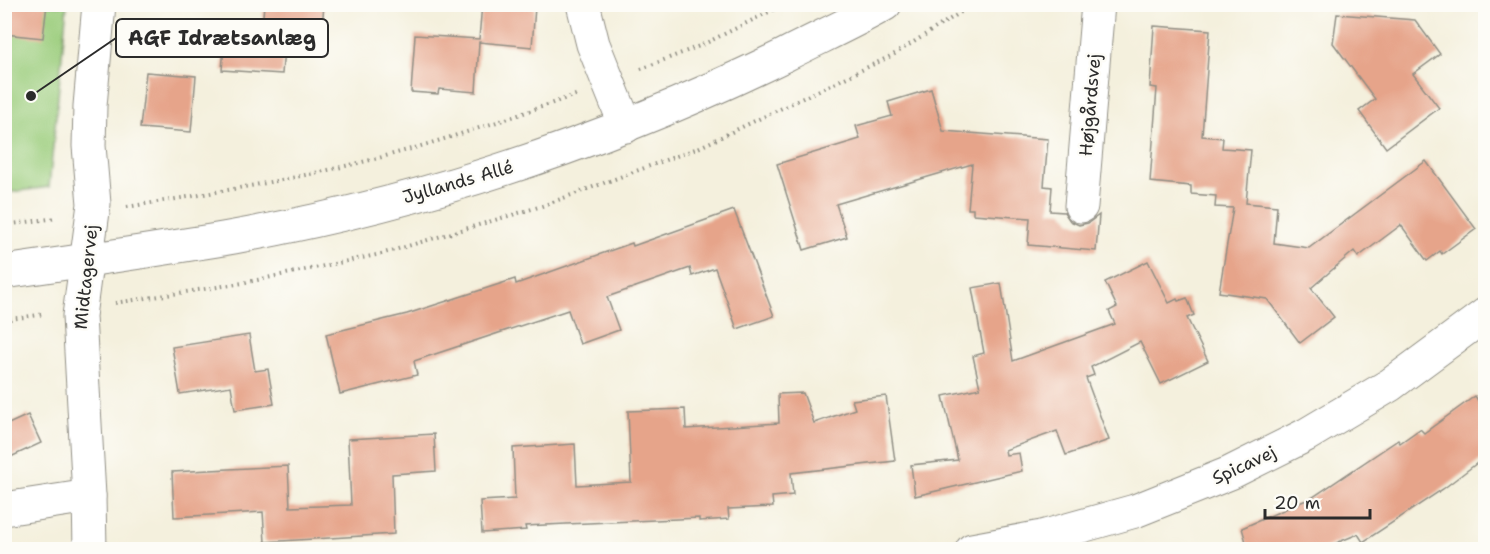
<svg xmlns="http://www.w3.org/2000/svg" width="1490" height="554" font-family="'Shantell Sans',sans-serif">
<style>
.green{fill:#9bcd7d;stroke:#637c54;stroke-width:1.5}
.building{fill:#e6a48a}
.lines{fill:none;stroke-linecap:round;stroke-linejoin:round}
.minor-casing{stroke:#908e84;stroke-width:35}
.tertiary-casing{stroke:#908e84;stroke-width:35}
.path{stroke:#908e84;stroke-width:4;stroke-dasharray:1.5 4.5;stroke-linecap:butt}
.minor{stroke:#fff;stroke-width:33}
.tertiary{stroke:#fff;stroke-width:33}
.labels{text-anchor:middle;stroke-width:5;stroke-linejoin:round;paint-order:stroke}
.street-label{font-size:18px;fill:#2b2b2b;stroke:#fdfcf7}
.leader{fill:none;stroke:#2b2b2b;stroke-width:2}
.callout-dot{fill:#2b2b2b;stroke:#fdfcf7;stroke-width:2}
.callout{fill:#fdfcf7;stroke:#2b2b2b;stroke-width:2}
.callout-label{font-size:20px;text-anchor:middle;font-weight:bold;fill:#2b2b2b}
</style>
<rect width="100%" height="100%" fill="#fdfcf7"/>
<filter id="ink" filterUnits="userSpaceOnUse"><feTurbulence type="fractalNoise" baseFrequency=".0167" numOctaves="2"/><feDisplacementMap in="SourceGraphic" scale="12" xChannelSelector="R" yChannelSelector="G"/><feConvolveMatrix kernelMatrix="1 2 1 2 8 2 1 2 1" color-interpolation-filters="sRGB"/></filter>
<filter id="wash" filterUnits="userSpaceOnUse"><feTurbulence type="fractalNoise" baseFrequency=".008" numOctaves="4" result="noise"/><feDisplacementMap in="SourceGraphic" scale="24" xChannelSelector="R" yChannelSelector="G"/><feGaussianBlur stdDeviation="1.35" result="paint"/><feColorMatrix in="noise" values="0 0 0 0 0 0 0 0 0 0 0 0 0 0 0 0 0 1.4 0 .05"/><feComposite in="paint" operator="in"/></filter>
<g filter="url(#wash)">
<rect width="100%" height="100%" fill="#f4f0dd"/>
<polygon class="green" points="4,5 67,5 49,187 5,193"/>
<g id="blocks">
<g class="building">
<polygon points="4,4 47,4 43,38 4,34"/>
<polygon points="264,4 324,4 320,52 284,48 282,74 222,70 226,25 262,29"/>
<polygon points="482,4 528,4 528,6 535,7 532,47 479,42 476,92 439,89 438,94 411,92 415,35 479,39"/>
<polygon points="1337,14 1415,20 1440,54 1413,74 1439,108 1386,148 1359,111 1375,99 1333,43"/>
<polygon points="1154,26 1210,30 1202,136 1223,138 1222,148 1251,150 1246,203 1277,206 1274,243 1309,248 1426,161 1476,229 1442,254 1440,251 1427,261 1401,225 1358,257 1354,251 1311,288 1334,317 1300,343 1267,299 1219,292 1233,208 1215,207 1216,196 1191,194 1191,186 1150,182 1157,88 1150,87"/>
<polygon points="146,72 196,76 191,132 140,128"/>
<polygon points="931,89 943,131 1048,139 1044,186 1052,187 1050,211 1064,212 1070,221 1079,225 1088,223 1099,215 1096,251 1028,245 1030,218 973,214 973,209 968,209 972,164 836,204 847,237 804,250 777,164 860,139 856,126 892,116 888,102"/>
<polygon points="734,210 774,316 737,329 715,268 692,276 690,268 607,297 619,330 580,344 568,310 414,361 417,375 340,394 326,334 407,314 515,279 516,284 632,243 633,246"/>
<polygon points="1148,261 1169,303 1177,299 1178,301 1187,298 1194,315 1187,318 1208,361 1161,384 1140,342 1091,367 1094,375 1086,378 1109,440 1066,455 1057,431 1005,450 1006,455 1019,453 1022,471 915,496 911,465 958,460 943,396 980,388 973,356 984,353 972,288 1001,283 1013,361 1115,324 1109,311 1117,307 1105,282"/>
<polygon points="249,335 255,371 268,369 274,404 235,410 231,386 180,394 172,347"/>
<polygon points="803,393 814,423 855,409 852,400 886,396 895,461 791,473 793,495 772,497 773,507 728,509 729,519 699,521 699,518 566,524 525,526 526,530 482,533 480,501 515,499 513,448 575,444 577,485 631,482 628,411 685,409 686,429 779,423 778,394"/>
<polygon points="1475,396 1485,411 1485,457 1443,489 1363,542 1358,534 1322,549 1248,549 1242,528 1313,497 1398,440 1400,443 1420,429 1424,433"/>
<polygon points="28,415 41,443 4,460 4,426"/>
<polygon points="434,434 436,471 392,474 394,534 265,542 263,512 174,517 172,472 288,466 290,507 351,505 348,439"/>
</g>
</g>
</g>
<g filter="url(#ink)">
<use href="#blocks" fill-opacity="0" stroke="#908e84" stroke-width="1.5"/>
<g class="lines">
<g class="minor-casing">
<g id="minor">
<polyline points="583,4 593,44 626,126"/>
<polyline points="1081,206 1098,4"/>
<polyline points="4,509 89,496"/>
<polyline points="90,550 89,496 79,316 94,204 89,146 90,106 99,4"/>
<polyline points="972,550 1042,537 1135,511 1230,473 1306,435 1390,385 1486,314"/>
</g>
</g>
<g class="tertiary-casing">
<path id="tertiary" d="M4 272C81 261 158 250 234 237 426 202 611 140 785 55 818 38 852 23 885 4"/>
</g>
<g class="path">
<polyline points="641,69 702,45 785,4"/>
<path d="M127 207C212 193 298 179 382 157 449 139 513 117 578 94"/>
<polyline points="4,225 57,218"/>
<polyline points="115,303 243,283 381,254 542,206 698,148 893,55 974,4"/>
<polyline points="4,320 45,314"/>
</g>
<use href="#minor" class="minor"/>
<use href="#tertiary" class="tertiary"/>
</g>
</g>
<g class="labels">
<g class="street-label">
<text transform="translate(1090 105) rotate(-85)" y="6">Højgårdsvej</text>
<text transform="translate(458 182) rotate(-16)" y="6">Jyllands Allé</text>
<text transform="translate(86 277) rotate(-84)" y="6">Midtagervej</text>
<text transform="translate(1244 465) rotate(-25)" y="6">Spicavej</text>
</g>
</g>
<path class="leader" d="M31 96L116 38"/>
<circle class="callout-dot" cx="31" cy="96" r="6"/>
<rect class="callout" x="116" y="19" width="212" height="38" rx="6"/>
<g class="callout-label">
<text x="222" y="45">AGF Idrætsanlæg</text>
</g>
<rect width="1490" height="554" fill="none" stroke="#fdfcf7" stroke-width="24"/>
<path d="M1265 509v9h105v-9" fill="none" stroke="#2b2b2b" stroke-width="3"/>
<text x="1274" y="509" font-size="18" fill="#2b2b2b" stroke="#fdfcf7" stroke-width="4.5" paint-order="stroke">20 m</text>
</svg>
